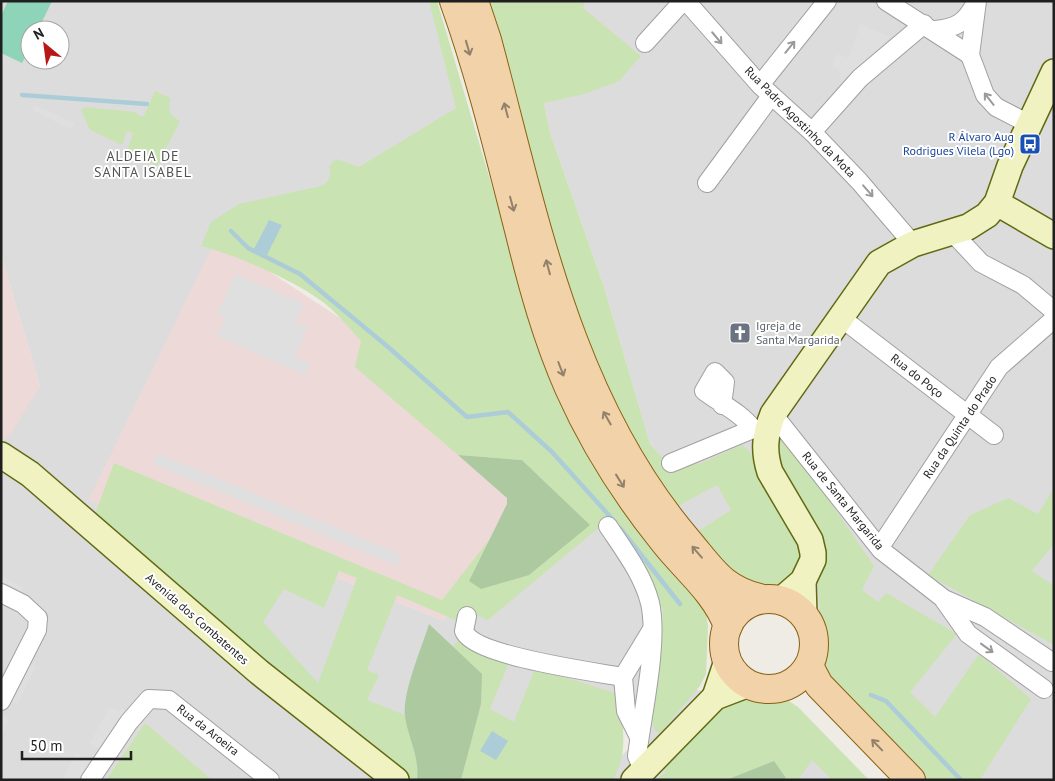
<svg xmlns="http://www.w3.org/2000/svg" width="1055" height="781" font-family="'PT Sans',sans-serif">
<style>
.residential{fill:#dddcdc;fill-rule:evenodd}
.commercial{fill:#edd9d8}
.grass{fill:#cae3b2;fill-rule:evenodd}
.forest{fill:#acc9a0}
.pitch{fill:#8ed4b9}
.parking{fill:#dfdfdf}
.water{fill:#accdd7}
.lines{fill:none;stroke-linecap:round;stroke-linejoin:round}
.stream{stroke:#accdd7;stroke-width:4.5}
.street-casing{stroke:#a0a0a0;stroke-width:20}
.secondary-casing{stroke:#616a12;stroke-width:28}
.primary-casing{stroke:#896111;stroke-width:30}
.street{stroke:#fff;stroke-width:18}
.secondary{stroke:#f0f2c1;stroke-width:25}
.primary{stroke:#f1d2a9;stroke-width:28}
.oneway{stroke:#9a9a9a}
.oneway2{stroke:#92816b}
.labels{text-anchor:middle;stroke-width:4;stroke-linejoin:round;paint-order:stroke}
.street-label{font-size:12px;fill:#1f1f1f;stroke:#fff}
.transit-label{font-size:12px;fill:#164399;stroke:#fff;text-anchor:end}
.worship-label{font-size:12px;fill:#5b616d;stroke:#fff;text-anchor:start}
.neighbourhood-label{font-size:14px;letter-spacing:1px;fill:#525252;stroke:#fff}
</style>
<rect width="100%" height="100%" fill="#efece6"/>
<g class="residential">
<path d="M1 1H429L464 118 217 237 299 563 444 621 518 486 591 504 663 610 661 684 794 706 863 780H598L659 717 539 734 449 780H1V439L3 440 40 386 1 255ZM30 30H60V60H30Z"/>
<polygon points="546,1 1054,1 1054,780 981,780 844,639 775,586 736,573 676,507 663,458 650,444 604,287 550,133 544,103"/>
</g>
<g class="commercial">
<polygon points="217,237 370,338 518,486 444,621 299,563 88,501"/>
<polygon points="1,255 40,386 10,435 3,440 1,439"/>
</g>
<g class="grass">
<path d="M429 1H437L520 281 623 505 706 612 708 626 706 674 700 686 660 733 655 731 650 717 657 681 663 610 608 520 488 620 461 608 458 621 397 595 367 670 379 675 367 700 405 715 419 767 417 780H414L226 632 94 517 114 463 442 600 489 540 469 581 590 525 522 460 458 455 355 367 361 341C348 327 335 310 320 300 293 280 234 254 201 246L211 222 239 204 321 186C330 181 332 176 329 166L336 159 359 167 456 108ZM339 571 357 578 318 683 263 622 284 589 324 608Z"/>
<path d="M483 1H585L583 8 641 56 619 81 584 94 544 103 550 133 604 287 650 444 663 458 699 464 742 445 750 452 801 539C803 574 784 592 750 583 744 581 736 580 732 576 718 564 707 547 695 533L731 510 717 485 676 507 637 451 581 332Z"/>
<path d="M155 91 170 98C168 110 169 115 180 121L157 166 127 152 133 133 127 131 122 145 90 130 81 110 85 107 136 112 139 116H144Z"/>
<polygon points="782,432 874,566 862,590 878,602 886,593 957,634 910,692 935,717 979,654 1031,699 980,780 924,780 830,680 823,665 818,582 824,546 781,471 774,445"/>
<polygon points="1054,488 1054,544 1032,571 1054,586 1054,645 928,575 970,515 1008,498 1038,514"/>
<path d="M458 641 510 660 490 709 514 722 535 668 618 694C623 724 629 752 613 780H461L481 704 453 646Z"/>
<polygon points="750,695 789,701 798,707 869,780 832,780 812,760 798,780 786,778 774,761 726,780 655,780 666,772 660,766 715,710"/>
<polygon points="145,723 212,780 106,780"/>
</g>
<g class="forest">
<polygon points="458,455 522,460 590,525 529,575 481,589 469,581 507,504 507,498"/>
<path d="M429 624 482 674 481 704 461 780H417C420 757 408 738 405 716 402 693 422 647 429 624Z"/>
<polygon points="774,761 786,778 781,780 726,780"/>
</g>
<polygon class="pitch" points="8,1 52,1 38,30 30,30 30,48 22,63 1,53 1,16"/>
<g class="parking">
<polygon points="860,24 890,37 842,86 838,69 832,66 836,54 849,58"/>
<polygon points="35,105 74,123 71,129 32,110"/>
<polygon points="235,274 304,304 296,322 308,327 295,357 310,364 305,375 217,336 225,318 217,314"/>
<polygon points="157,453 402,555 397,566 153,464"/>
<polygon points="1,576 23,587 18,597 1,588"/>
<polygon points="26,662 36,666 17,704 8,700"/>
<polygon points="109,707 120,712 122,708 127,711 100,749 90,743"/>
<polygon points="1,715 10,719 1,737"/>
<polygon points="76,753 90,762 78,780 62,780"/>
</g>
<g class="water">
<polygon points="269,220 282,225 267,255 254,249"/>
<polygon points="492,731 508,741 496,760 480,751"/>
</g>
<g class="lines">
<g class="stream">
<polyline points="22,95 147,104"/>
<polyline points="231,231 248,248 300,274 387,346 467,417 508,412 552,452 615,522"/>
<polyline points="620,528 680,604"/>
<polyline points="871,695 886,701 961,780"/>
</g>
<g class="street-casing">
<g id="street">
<polyline points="686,1 760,85 812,132 859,181 913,244"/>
<polyline points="886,1 970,55"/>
<polyline points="977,1 970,55 985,95 996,107 1029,124"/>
<path d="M935 30C956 28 965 23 975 4"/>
<polyline points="645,43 683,1"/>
<polyline points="760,85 827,1"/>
<polyline points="812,132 860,78 924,24"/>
<polyline points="707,183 771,96"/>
<polyline points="952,232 981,263 1023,285 1054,311"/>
<polyline points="840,317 994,435"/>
<path d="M722 405 725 382 715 372 704 391C720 403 741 413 753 429"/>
<polyline points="773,414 881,550 944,599 985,617 1052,662"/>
<polyline points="671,463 753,429 764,429"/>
<path d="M608 526C624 550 643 575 650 603 659 641 642 715 637 756L643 770"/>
<polyline points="880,547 999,367 1054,319"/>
<polyline points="1,593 23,604 38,618 37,630 1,701"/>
<polyline points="944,600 968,634 1044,689"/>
<path d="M467 616 464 631C474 656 595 672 623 677"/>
<polyline points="639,737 626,711 623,677 651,631"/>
<polyline points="90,780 129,722 149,699 169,700 270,780"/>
</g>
</g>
<g class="secondary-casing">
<g id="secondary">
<polyline points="997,203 1054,236"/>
<polyline points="1,455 30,474 259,672 396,780"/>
<polyline points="803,581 804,615"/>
<path d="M781 600 803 581 813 560V553L810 540 770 472C763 451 765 434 773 414L879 263 913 244 968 227 987 215 997 203 1010 166 1054 72"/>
<polyline points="715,697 727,661"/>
<polyline points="634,780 715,697 749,684"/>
</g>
</g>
<g class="primary-casing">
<g id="primary">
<path d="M454 1C481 76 500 156 520 234 533 287 547 338 569 388 593 442 626 494 662 539 684 568 715 591 728 626"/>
<path d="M474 1 487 40C534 214 567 400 688 541 713 571 723 590 763 599"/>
<circle cx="769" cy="644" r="45"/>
<polyline points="809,666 819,685 911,780"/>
</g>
</g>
<use href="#street" class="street"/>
<use href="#secondary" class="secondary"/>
<use href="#primary" class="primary"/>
</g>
<defs><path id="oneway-shaft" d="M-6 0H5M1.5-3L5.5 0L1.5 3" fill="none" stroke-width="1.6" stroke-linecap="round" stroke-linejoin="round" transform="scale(1.25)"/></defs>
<g class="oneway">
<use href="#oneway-shaft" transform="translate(717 38) rotate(50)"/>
<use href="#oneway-shaft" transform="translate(790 47) rotate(-51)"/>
<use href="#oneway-shaft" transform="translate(989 99) rotate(-128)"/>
<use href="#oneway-shaft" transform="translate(868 191) rotate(49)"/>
<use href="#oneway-shaft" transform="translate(987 648) rotate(36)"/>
</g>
<g class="oneway2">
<use href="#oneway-shaft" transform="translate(468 48) rotate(74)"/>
<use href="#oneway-shaft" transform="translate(506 110) rotate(-105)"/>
<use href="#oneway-shaft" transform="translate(512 204) rotate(75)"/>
<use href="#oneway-shaft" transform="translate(548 267) rotate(-105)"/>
<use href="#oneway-shaft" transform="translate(561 369) rotate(69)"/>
<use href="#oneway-shaft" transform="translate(607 418) rotate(-120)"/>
<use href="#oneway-shaft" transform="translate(620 481) rotate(58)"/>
<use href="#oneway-shaft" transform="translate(697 552) rotate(-131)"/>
<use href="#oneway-shaft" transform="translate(877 745) rotate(-134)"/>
</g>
<defs>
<g id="bus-square" transform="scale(1.125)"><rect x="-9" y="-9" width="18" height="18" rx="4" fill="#1a4fb4" stroke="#fff"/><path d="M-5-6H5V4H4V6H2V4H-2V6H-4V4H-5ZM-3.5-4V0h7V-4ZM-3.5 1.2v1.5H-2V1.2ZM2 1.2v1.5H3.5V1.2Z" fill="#fff"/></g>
<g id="church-square" transform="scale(1.125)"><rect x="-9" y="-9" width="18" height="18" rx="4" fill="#6b7280" stroke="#fff"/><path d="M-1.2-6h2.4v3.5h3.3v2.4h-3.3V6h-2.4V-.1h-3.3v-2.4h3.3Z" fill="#fff"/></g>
</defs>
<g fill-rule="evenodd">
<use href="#bus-square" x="1030" y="144"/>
<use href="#church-square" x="740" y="333"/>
</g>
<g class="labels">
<g class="street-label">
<text transform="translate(800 122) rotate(45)" y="4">Rua Padre Agostinho da Mota</text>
<text transform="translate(917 376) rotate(38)" y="4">Rua do Poço</text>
<text transform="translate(960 427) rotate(-56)" y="4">Rua da Quinta do Prado</text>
<text transform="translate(843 501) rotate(51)" y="4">Rua de Santa Margarida</text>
<text transform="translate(197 619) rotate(41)" y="4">Avenida dos Combatentes</text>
<text transform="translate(208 730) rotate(38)" y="4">Rua da Aroeira</text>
</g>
<g class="transit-label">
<text x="1014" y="141">R Álvaro Aug<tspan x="1014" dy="14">Rodrigues Vilela (Lgo)</tspan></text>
</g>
<g class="worship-label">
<text x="756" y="330">Igreja de<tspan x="756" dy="14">Santa Margarida</tspan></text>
</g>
<g class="neighbourhood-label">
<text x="143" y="161">ALDEIA DE<tspan x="143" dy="16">SANTA ISABEL</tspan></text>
</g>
</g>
<rect width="1055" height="781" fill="none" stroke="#1f1f1f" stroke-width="5"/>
<g transform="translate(45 45) rotate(331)"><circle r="24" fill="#ffffff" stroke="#a5a5a5"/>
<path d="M0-4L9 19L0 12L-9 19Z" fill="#b71717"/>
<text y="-8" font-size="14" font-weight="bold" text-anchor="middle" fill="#1f1f1f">N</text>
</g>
<path d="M22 751v8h109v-8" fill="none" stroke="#1f1f1f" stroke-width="2.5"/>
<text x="30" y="751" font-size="15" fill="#1f1f1f" stroke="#ffffff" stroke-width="4" paint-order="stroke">50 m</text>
</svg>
